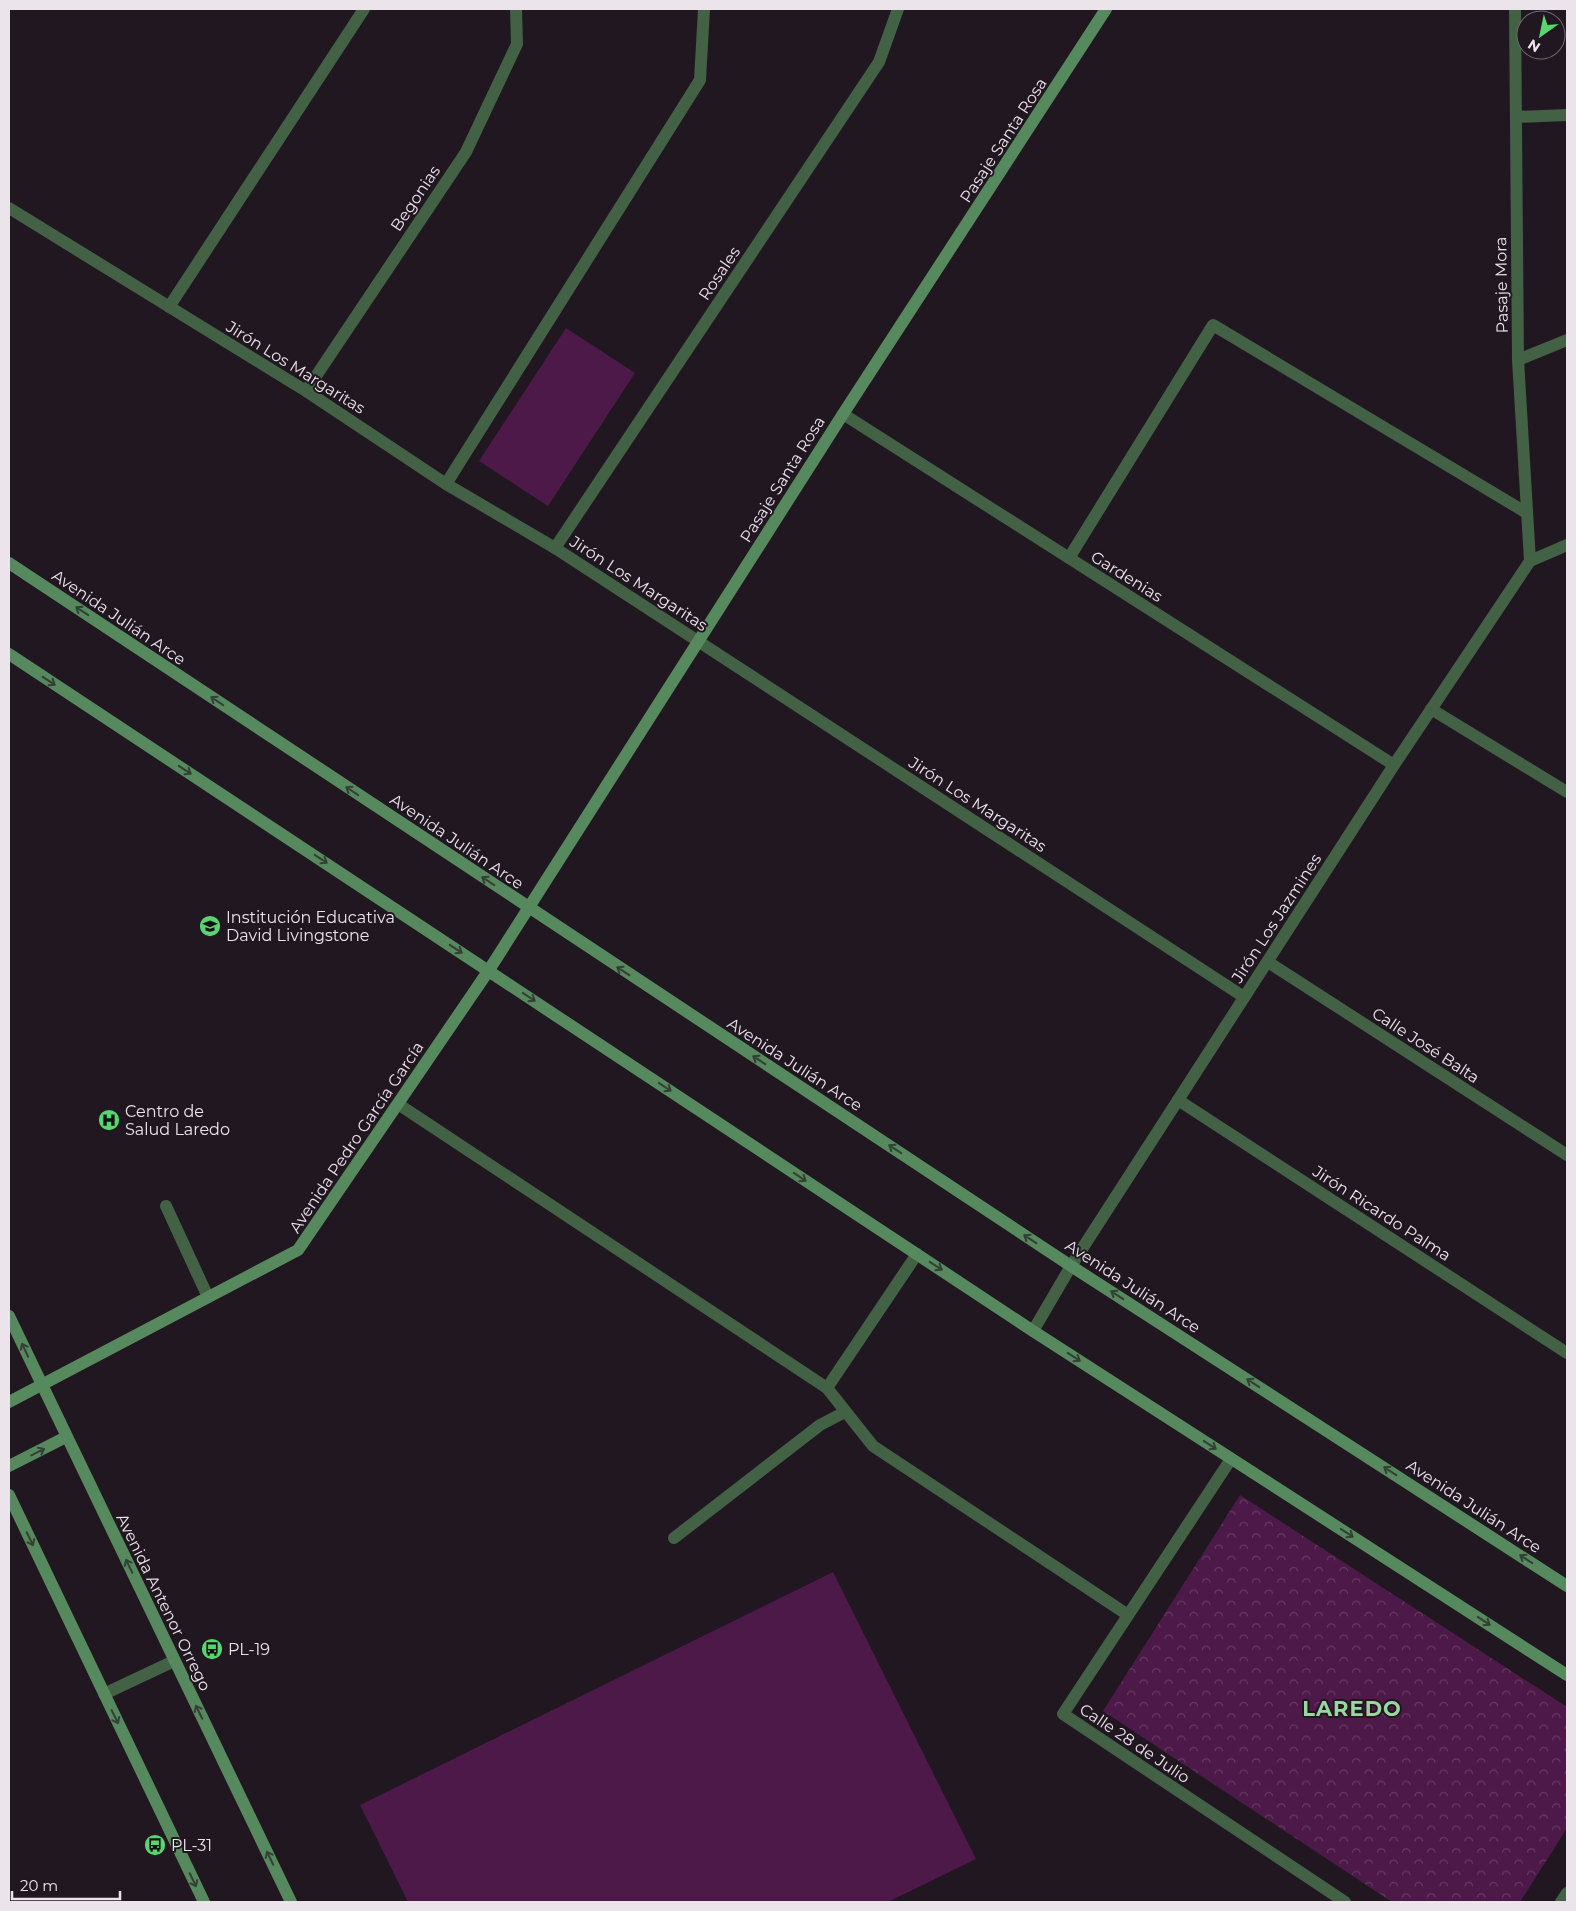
<svg xmlns="http://www.w3.org/2000/svg" width="1576" height="1911" font-family="Montserrat,sans-serif">
<style>
.grass{fill:#4c1948}
.park{fill:url(#park-crowns)}
.lines{fill:none;stroke-linecap:round;stroke-linejoin:round}
.lane{stroke:#426145;stroke-width:12}
.street{stroke:#426145;stroke-width:12}
.secondary{stroke:#56895d;stroke-width:12}
.oneway{stroke:#343f35}
.labels{text-anchor:middle;stroke-width:4;stroke-linejoin:round;paint-order:stroke}
.street-label{font-size:16px;fill:#ece4eb;stroke:#211720}
.poi-label{font-size:16px;fill:#ece4eb;stroke:#211720;text-anchor:start}
.district-label{font-size:21px;font-weight:bold;letter-spacing:1px;fill:#99d7a0;stroke:#211720}
</style>
<defs>
<pattern id="park-crowns" width="20" height="18" patternUnits="userSpaceOnUse" patternTransform="scale(1.25)"><rect width="20" height="18" fill="#4c1948"/><path d="M2 6a3 3 0 1 1 6 0M12 15a3 3 0 1 1 6 0" fill="none" stroke="#663a63"/></pattern>
</defs>
<rect width="100%" height="100%" fill="#211720"/>
<g class="grass">
<polygon points="566,328 635,373 548,506 479,461"/>
<polygon points="833,1572 976,1859 888,1902 408,1902 360,1805"/>
</g>
<polygon class="park" points="1240,1495 1567,1707 1567,1828 1520,1902 1392,1902 1103,1711"/>
<g class="lines">
<g class="lane">
<polyline points="166,1206 208,1297"/>
<polyline points="674,1538 820,1425 845,1412"/>
</g>
<g class="street">
<polyline points="1515,9 1518,360 1530,561"/>
<polyline points="1516,117 1567,115"/>
<polyline points="9,208 306,391 446,484 555,548 1244,997"/>
<polyline points="169,307 364,9"/>
<polyline points="1518,360 1567,340"/>
<polyline points="306,391 466,152 517,44 516,9"/>
<polyline points="843,414 1394,765"/>
<polyline points="446,484 700,80 704,9"/>
<polyline points="555,548 879,62 898,9"/>
<polyline points="1069,558 1213,325 1527,513"/>
<polyline points="1431,709 1567,792"/>
<polyline points="1268,962 1567,1155"/>
<polyline points="1178,1100 1567,1353"/>
<polyline points="398,1104 827,1388 873,1446 1128,1615"/>
<polyline points="1033,1331 1071,1266 1394,765 1530,561 1567,545"/>
<polyline points="827,1388 917,1254"/>
<polyline points="1231,1459 1063,1714 1345,1902"/>
<polyline points="104,1694 174,1661"/>
<polyline points="1561,1902 1567,1893"/>
</g>
<g class="secondary">
<polyline points="9,563 1071,1266 1567,1586"/>
<polyline points="9,654 1033,1331 1567,1675"/>
<polyline points="9,1316 291,1902"/>
<polyline points="9,1402 298,1250 489,970 843,414 1106,9"/>
<polyline points="9,1466 66,1437"/>
<polyline points="9,1495 204,1902"/>
</g>
</g>
<defs><path id="oneway-shaft" d="M-6 0H5M1.5-3L5.5 0L1.5 3" fill="none" stroke-width="1.6" stroke-linecap="round" stroke-linejoin="round" transform="scale(1.25)"/></defs>
<g class="oneway">
<use href="#oneway-shaft" transform="translate(82 611) rotate(-146)"/>
<use href="#oneway-shaft" transform="translate(49 681) rotate(33)"/>
<use href="#oneway-shaft" transform="translate(217 701) rotate(-146)"/>
<use href="#oneway-shaft" transform="translate(185 770) rotate(33)"/>
<use href="#oneway-shaft" transform="translate(352 791) rotate(-146)"/>
<use href="#oneway-shaft" transform="translate(321 859) rotate(33)"/>
<use href="#oneway-shaft" transform="translate(488 881) rotate(-146)"/>
<use href="#oneway-shaft" transform="translate(456 949) rotate(33)"/>
<use href="#oneway-shaft" transform="translate(623 971) rotate(-147)"/>
<use href="#oneway-shaft" transform="translate(529 997) rotate(34)"/>
<use href="#oneway-shaft" transform="translate(759 1060) rotate(-147)"/>
<use href="#oneway-shaft" transform="translate(665 1087) rotate(34)"/>
<use href="#oneway-shaft" transform="translate(895 1149) rotate(-147)"/>
<use href="#oneway-shaft" transform="translate(800 1177) rotate(34)"/>
<use href="#oneway-shaft" transform="translate(1030 1239) rotate(-147)"/>
<use href="#oneway-shaft" transform="translate(936 1266) rotate(33)"/>
<use href="#oneway-shaft" transform="translate(1117 1295) rotate(-147)"/>
<use href="#oneway-shaft" transform="translate(25 1350) rotate(-115)"/>
<use href="#oneway-shaft" transform="translate(1074 1357) rotate(33)"/>
<use href="#oneway-shaft" transform="translate(1253 1383) rotate(-147)"/>
<use href="#oneway-shaft" transform="translate(1210 1445) rotate(33)"/>
<use href="#oneway-shaft" transform="translate(38 1452) rotate(-27)"/>
<use href="#oneway-shaft" transform="translate(1390 1471) rotate(-147)"/>
<use href="#oneway-shaft" transform="translate(1347 1533) rotate(33)"/>
<use href="#oneway-shaft" transform="translate(30 1539) rotate(64)"/>
<use href="#oneway-shaft" transform="translate(1526 1559) rotate(-147)"/>
<use href="#oneway-shaft" transform="translate(129 1566) rotate(-116)"/>
<use href="#oneway-shaft" transform="translate(1484 1621) rotate(33)"/>
<use href="#oneway-shaft" transform="translate(199 1712) rotate(-116)"/>
<use href="#oneway-shaft" transform="translate(115 1717) rotate(64)"/>
<use href="#oneway-shaft" transform="translate(270 1858) rotate(-116)"/>
<use href="#oneway-shaft" transform="translate(193 1880) rotate(64)"/>
</g>
<defs>
<g id="school-disc" transform="scale(1.125)"><circle r="9.5" fill="#58d570" stroke="#211720"/><path d="M0-5L7-2L0 1L-7-2ZM-4 1L0 2.5L4 1V4Q0 6-4 4Z" fill="#111"/></g>
<g id="hospital-disc" transform="scale(1.125)"><circle r="9.5" fill="#58d570" stroke="#211720"/><path d="M-5-5h3v3.5h4V-5h3V5h-3V1.5h-4V5h-3Z" fill="#111"/></g>
<g id="bus-disc" transform="scale(1.125)"><circle r="9.5" fill="#58d570" stroke="#211720"/><path d="M-5-6H5V4H4V6H2V4H-2V6H-4V4H-5ZM-3.5-4V0h7V-4ZM-3.5 1.2v1.5H-2V1.2ZM2 1.2v1.5H3.5V1.2Z" fill="#111"/></g>
</defs>
<g fill-rule="evenodd">
<use href="#school-disc" x="210" y="926"/>
<use href="#hospital-disc" x="109" y="1120"/>
<use href="#bus-disc" x="212" y="1649"/>
<use href="#bus-disc" x="155" y="1845"/>
</g>
<g class="labels">
<g class="street-label">
<text transform="translate(1003 140) rotate(-57)" y="6">Pasaje Santa Rosa</text>
<text transform="translate(415 198) rotate(-56)" y="6">Begonias</text>
<text transform="translate(719 273) rotate(-56)" y="6">Rosales</text>
<text transform="translate(1501 285) rotate(-91)" y="6">Pasaje Mora</text>
<text transform="translate(296 367) rotate(32)" y="6">Jirón Los Margaritas</text>
<text transform="translate(782 479) rotate(-58)" y="6">Pasaje Santa Rosa</text>
<text transform="translate(1127 576) rotate(32)" y="6">Gardenias</text>
<text transform="translate(639 583) rotate(33)" y="6">Jirón Los Margaritas</text>
<text transform="translate(119 617) rotate(34)" y="6">Avenida Julián Arce</text>
<text transform="translate(978 804) rotate(33)" y="6">Jirón Los Margaritas</text>
<text transform="translate(457 841) rotate(34)" y="6">Avenida Julián Arce</text>
<text transform="translate(1276 918) rotate(-57)" y="6">Jirón Los Jazmines</text>
<text transform="translate(1426 1045) rotate(33)" y="6">Calle José Balta</text>
<text transform="translate(795 1064) rotate(33)" y="6">Avenida Julián Arce</text>
<text transform="translate(356 1137) rotate(-56)" y="6">Avenida Pedro García García</text>
<text transform="translate(1382 1213) rotate(33)" y="6">Jirón Ricardo Palma</text>
<text transform="translate(1133 1286) rotate(33)" y="6">Avenida Julián Arce</text>
<text transform="translate(1474 1506) rotate(33)" y="6">Avenida Julián Arce</text>
<text transform="translate(164 1602) rotate(64)" y="6">Avenida Antenor Orrego</text>
<text transform="translate(1135 1743) rotate(34)" y="6">Calle 28 de Julio</text>
</g>
<g class="poi-label">
<text x="226" y="923">Institución Educativa<tspan x="226" dy="18">David Livingstone</tspan></text>
<text x="125" y="1117">Centro de<tspan x="125" dy="18">Salud Laredo</tspan></text>
<text x="228" y="1655">PL-19</text>
<text x="171" y="1851">PL-31</text>
</g>
<g class="district-label">
<text x="1352" y="1716">LAREDO</text>
</g>
</g>
<rect width="1576" height="1911" fill="none" stroke="#ece4eb" stroke-width="20"/>
<g transform="translate(1541 35) rotate(213)"><circle r="24" fill="#211720" stroke="#726971"/>
<path d="M0-4L9 19L0 12L-9 19Z" fill="#58d570"/>
<text y="-8" font-size="14" font-weight="bold" text-anchor="middle" fill="#ece4eb">N</text>
</g>
<path d="M12 1891v8h108v-8" fill="none" stroke="#ece4eb" stroke-width="2.5"/>
<text x="20" y="1891" font-size="15" fill="#ece4eb" stroke="#211720" stroke-width="4" paint-order="stroke">20 m</text>
</svg>
